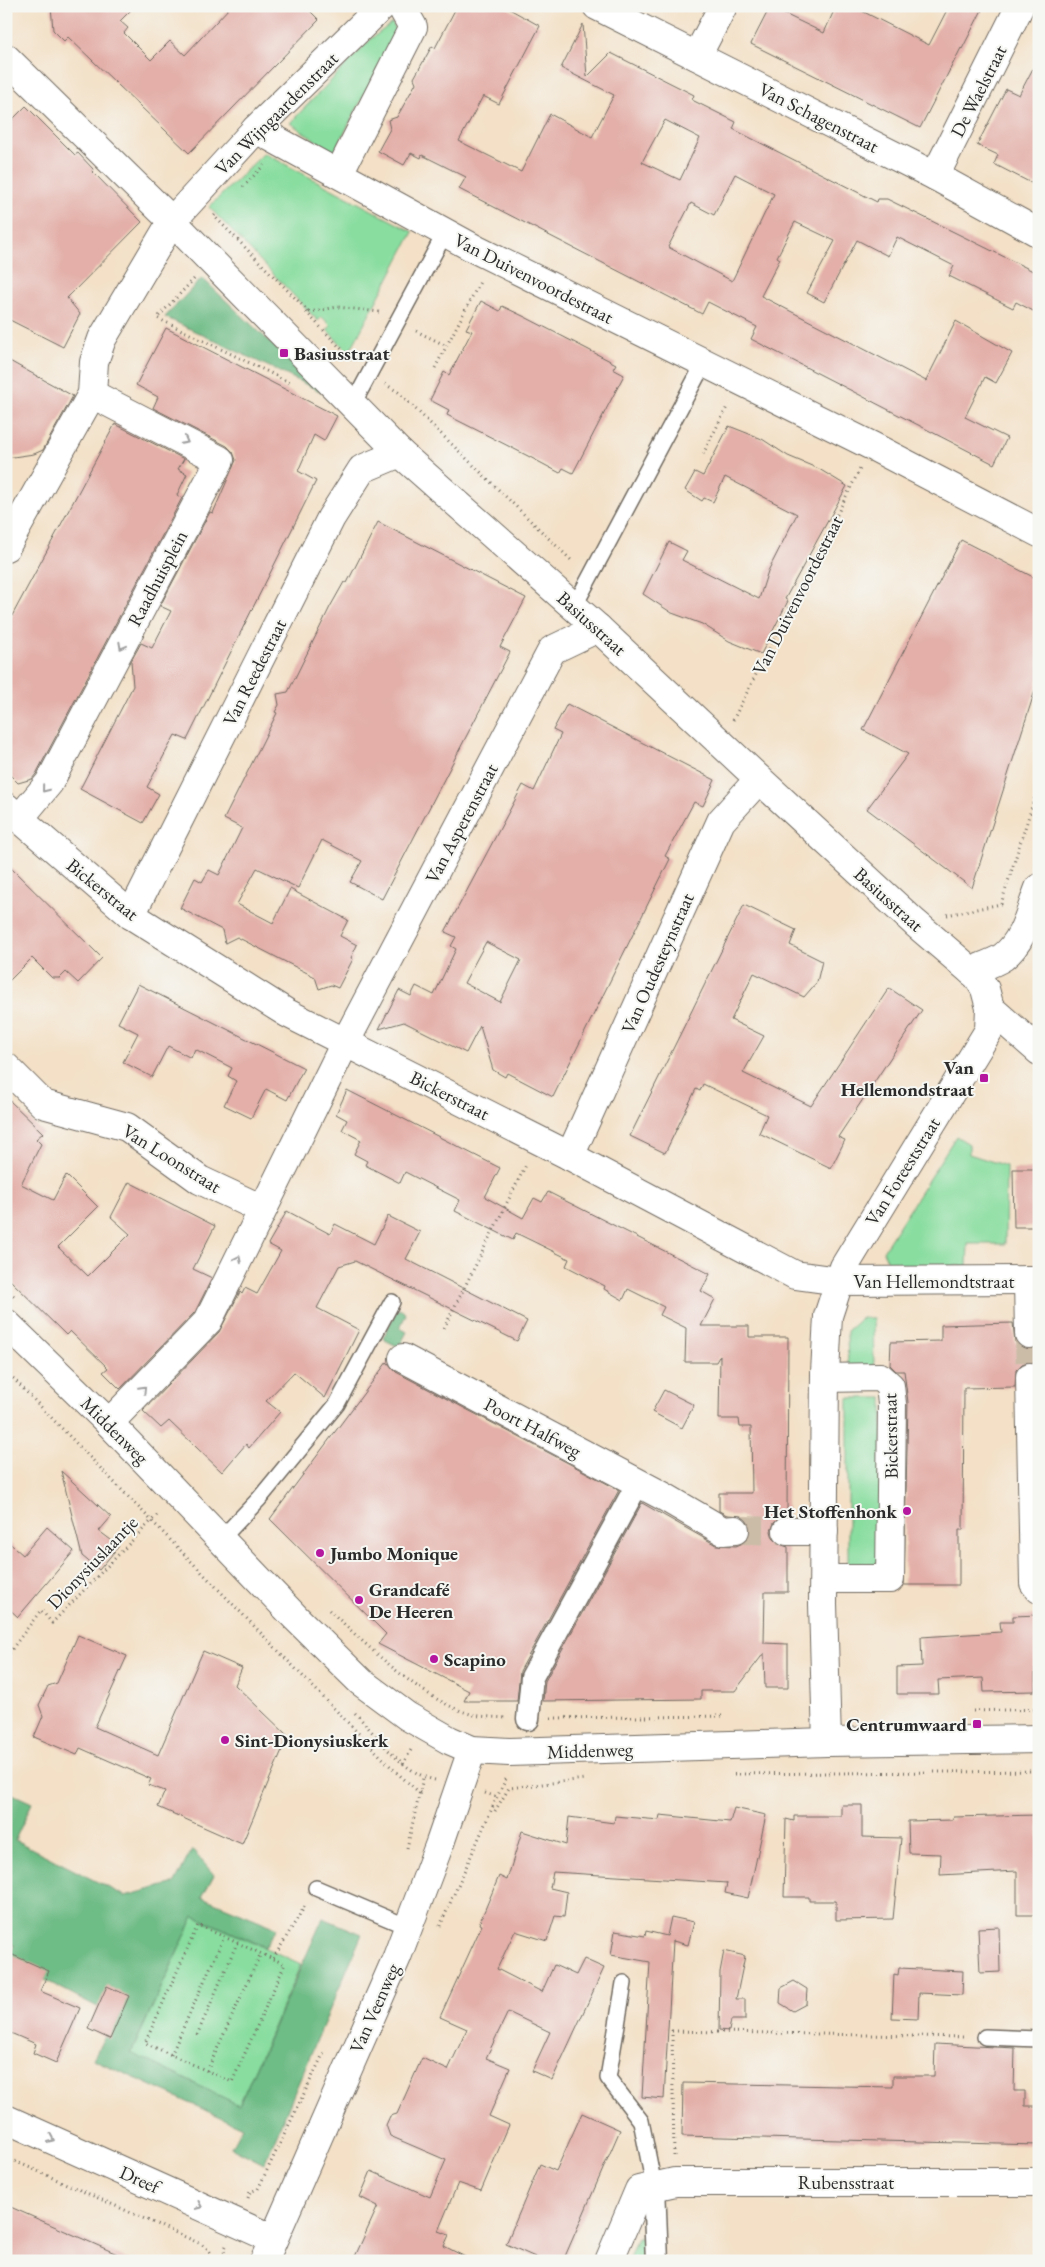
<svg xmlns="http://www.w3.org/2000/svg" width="1045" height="2267" font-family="'EB Garamond',serif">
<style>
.green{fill:#88dd9f;stroke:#5a8465}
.forest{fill:#6ebc86;stroke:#4c7458}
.building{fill:#e3afa8;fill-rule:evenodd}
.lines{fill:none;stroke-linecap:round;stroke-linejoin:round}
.minor-tunnel{stroke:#cbbca7;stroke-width:28;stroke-dasharray:28 14;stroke-linecap:butt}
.service-casing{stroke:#716a61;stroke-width:18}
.pedestrian-casing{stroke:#716a61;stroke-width:25}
.minor-casing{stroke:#716a61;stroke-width:30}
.tertiary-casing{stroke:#716a61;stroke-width:30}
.path{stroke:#716a61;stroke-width:3;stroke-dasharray:1 4;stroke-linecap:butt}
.service{stroke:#fff;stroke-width:15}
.pedestrian{stroke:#fff;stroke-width:22}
.minor{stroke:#fff;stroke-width:28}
.tertiary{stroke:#fff;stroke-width:28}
.oneway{stroke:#a0a0a0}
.poi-dot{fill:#b5179e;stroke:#f6f6f2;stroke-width:2}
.labels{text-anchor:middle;stroke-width:4;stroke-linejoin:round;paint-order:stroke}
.street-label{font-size:19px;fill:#2b2b2b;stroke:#f6f6f2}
.poi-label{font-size:19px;font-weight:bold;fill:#2b2b2b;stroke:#f6f6f2;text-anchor:start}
</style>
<rect width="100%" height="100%" fill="#f6f6f2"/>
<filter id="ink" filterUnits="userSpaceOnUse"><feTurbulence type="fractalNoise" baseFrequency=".02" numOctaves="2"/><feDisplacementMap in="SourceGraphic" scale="10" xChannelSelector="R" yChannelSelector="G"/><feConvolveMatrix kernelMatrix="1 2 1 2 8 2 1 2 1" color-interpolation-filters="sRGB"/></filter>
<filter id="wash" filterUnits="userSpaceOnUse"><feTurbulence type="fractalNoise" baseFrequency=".0096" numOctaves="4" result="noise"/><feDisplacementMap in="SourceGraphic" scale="20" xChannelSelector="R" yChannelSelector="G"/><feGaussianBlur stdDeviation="1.12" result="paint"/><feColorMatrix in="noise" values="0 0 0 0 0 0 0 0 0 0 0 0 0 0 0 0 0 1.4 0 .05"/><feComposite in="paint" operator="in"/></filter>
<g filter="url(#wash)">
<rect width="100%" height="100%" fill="#f3e0c6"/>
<g class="green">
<polygon points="392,23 397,31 334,153 290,123 372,38"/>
<polygon points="264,153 413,232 349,353 327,330 331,326 322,317 318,321 209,207"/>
<polygon points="956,1136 969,1144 969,1154 1006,1166 1005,1244 968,1244 967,1266 890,1266 883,1251"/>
<polygon points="862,1318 873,1318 874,1367 848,1368 847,1331"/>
<rect x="848" y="1398" width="35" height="174"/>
<polygon points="194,1916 301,1964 239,2105 131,2054"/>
<polygon points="637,2238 650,2238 651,2261 628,2261"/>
</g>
<g class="forest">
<polygon points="202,278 324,393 165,317"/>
<polygon points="399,1309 404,1311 406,1314 400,1328 407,1332 399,1347 385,1340 384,1336 396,1311"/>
<polygon points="6,1791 32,1803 15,1840 125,1896 175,1883 192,1849 214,1875 202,1897 277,1928 265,1947 194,1916 131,2053 239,2105 323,1918 362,1934 264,2164 231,2147 242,2127 93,2059 115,2016 8,1961 15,1945 6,1940"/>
</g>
<g id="blocks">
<g class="building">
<polygon points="51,6 135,6 120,21 128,28 124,33 151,60 170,41 185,55 231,6 305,6 319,20 189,153 68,37 64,41 53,30"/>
<path d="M457 6H504L540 26 499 104 483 96 459 141 521 172 550 114 592 137 614 95 561 68 583 24 587 77 611 53 694 95 692 100 736 122 733 129 877 202 878 199H887L1039 274V314L1016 302 1013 308 949 276 954 266 897 237 888 256 857 240 824 302 807 293 835 241 795 222 777 257 780 259 761 296 926 381 956 321 1012 353 996 383 985 377 965 417 1007 438 994 464 751 339 757 327 708 302 702 314 459 189 466 177 422 155 421 158 411 153 404 165 378 151 390 129 388 120 397 117 416 83 414 78 432 46 435 48ZM665 120 700 138 680 180 642 162ZM735 174 774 194 732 281 668 247 691 203 714 215Z"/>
<polygon points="836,6 852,6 929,45 949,6 984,6 962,49 961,48 920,128 751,44 770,7 824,33"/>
<polygon points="1039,57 1039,187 994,164 998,155 977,145 1006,89 1019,95"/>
<polygon points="26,106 75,155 78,153 93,169 92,171 142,222 67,298 80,314 63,347 6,318 6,126"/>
<polygon points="481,301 500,311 502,306 525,317 616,364 613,369 624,375 573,473 563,468 560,473 528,456 447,415 449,410 430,400 444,372 449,375 472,331 466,329"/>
<polygon points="166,328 337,416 324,441 314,435 298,471 316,481 187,740 175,735 147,787 159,794 143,823 80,789 133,686 131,661 141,643 152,648 171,611 160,606 210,512 213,513 236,460 233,452 227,446 153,408 158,397 136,385"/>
<polygon points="6,359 73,396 43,450 34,454 6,458"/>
<polygon points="115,424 184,459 178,469 187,474 177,495 182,498 36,774 32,779 18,783 6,771 6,627"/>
<polygon points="729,426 762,439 788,456 819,469 847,486 785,599 788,601 761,654 729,641 702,624 672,613 643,594 669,542 687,551 682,560 759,599 768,571 797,514 725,477 713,502 704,498 702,501 685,490 695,472 703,476"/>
<polygon points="378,522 526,598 500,647 510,652 382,899 350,882 362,861 322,840 298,888 257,868 237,904 273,923 290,889 348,920 340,936 357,945 351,958 353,959 338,988 331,985 319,989 315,977 237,937 225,943 222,930 180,908 195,878 202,882 209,870 219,875 242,828 224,819 277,713 275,712 279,705 277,694 288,692 330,607 344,582 347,583"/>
<polygon points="961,540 1039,580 1039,678 972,888 867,809 908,754 863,730"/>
<path d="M567 704 715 780 703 806 694 802 665 856 670 859 553 1097 507 1073 505 1077 493 1070 480 1026 466 1053 404 1022 379 1029 399 990 411 996 416 986 434 995 456 949 451 946 456 937 445 932 523 785 534 791 561 734 553 730ZM486 942 521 960 500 1002 464 983Z"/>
<polygon points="6,863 102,958 78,983 66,972 60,978 52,978 32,958 6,984"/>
<polygon points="744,905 796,930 790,945 822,961 817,982 804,997 754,973 731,1020 764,1036 743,1073 811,1106 889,988 922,1010 838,1137 845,1140 831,1168 759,1133 767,1115 703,1084 700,1091 696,1089 665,1153 630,1136"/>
<polygon points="138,984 304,1068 287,1100 266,1089 251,1118 224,1105 236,1081 228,1076 232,1068 195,1049 191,1058 168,1046 152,1077 123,1062 138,1033 118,1023"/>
<polygon points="347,1090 500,1168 485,1197 523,1218 534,1198 542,1202 548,1192 710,1274 701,1291 715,1299 701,1326 749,1326 749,1337 788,1337 787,1515 780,1517 774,1523 771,1531 773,1538 779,1544 788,1547 788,1592 765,1592 764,1643 788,1644 788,1688 765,1688 764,1653 735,1691 701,1691 701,1699 543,1701 545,1681 642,1503 716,1545 736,1546 743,1543 749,1537 751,1529 748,1521 741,1516 727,1515 719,1511 719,1493 752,1493 751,1427 740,1427 739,1419 719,1419 720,1355 716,1362 685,1362 686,1328 660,1315 664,1307 628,1289 623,1300 604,1289 605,1286 566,1266 569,1259 516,1233 513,1240 455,1211 460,1200 405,1172 400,1183 365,1165 367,1161 354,1154 361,1140 342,1130 347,1120 336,1114"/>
<polygon points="6,1097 43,1133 36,1139 41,1144 21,1184 53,1200 66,1175 98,1207 58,1247 88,1276 130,1234 111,1217 129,1182 215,1226 193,1269 212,1278 195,1312 120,1389 103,1372 108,1368 70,1331 66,1335 6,1276"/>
<polygon points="1013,1169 1039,1169 1039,1227 1014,1227"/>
<polygon points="287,1211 330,1234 335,1224 374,1244 388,1216 420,1232 406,1259 527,1321 517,1341 355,1261 339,1266 317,1308 359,1330 325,1398 294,1372 266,1401 280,1412 249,1448 246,1444 222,1472 169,1421 161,1428 143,1411 219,1332 240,1292 242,1294 245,1288 257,1294 281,1251 268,1244"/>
<polygon points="1013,1323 1015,1342 1021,1347 1030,1350 1039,1346 1039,1364 1030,1361 1022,1364 1016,1370 1015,1387 964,1388 963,1530 959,1530 959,1585 904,1585 908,1402 904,1371 896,1371 890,1365 891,1342 941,1341 941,1325"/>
<polygon points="387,1362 396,1372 619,1490 520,1671 517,1701 464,1701 469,1691 378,1644 386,1634 270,1519"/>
<polygon points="664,1390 694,1405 682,1428 652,1412"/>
<polygon points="61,1471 111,1517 99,1531 119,1546 99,1570 82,1556"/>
<polygon points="47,1527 74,1551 18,1617 6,1606 6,1540 23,1555"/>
<polygon points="1039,1615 1039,1668 1035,1668 1035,1691 984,1692 983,1678 938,1680 939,1694 897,1694 897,1667 922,1666 921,1637 1001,1632 1000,1622 1013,1622 1013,1616"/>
<polygon points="78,1635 127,1656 95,1727 158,1755 203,1651 242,1668 235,1685 288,1736 242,1844 158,1807 165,1791 148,1785 151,1779 80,1748 77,1755 34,1737 43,1716 39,1705 48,1686 57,1683"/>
<polygon points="841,1805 862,1805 862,1837 901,1838 893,1919 836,1920 836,1901 809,1901 809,1897 784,1897 786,1819 794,1821 794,1816 841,1816"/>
<polygon points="734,1808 766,1815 748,1898 725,1893 727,1883 553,1872 550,1888 567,1892 564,1917 555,1916 547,1941 515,1931 497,1969 542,1992 554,1965 576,1975 584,1959 604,1968 552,2080 532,2071 550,2032 508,2012 486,2058 510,2068 489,2116 509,2125 481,2191 458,2183 438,2231 449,2235 444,2246 473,2261 353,2261 378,2206 360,2197 371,2171 430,2197 446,2160 390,2136 386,2125 390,2116 397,2114 422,2058 448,2070 467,2029 440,2017 482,1925 479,1924 499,1876 507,1880 522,1831 566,1845 569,1817 614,1823 615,1816 659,1820 660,1815 730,1822"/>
<polygon points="1039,1815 1039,1915 1017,1915 1017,1871 940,1875 941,1854 909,1853 908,1821 953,1820 953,1817"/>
<polygon points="671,1917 694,1922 688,1945 673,1941 664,2099 642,2097 650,1962 611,1955 615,1931 645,1936 646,1931 667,1936"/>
<polygon points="999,1927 1000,1972 980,1973 978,1928"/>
<polygon points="724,1951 745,1956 736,1999 745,1999 745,2020 731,2020 729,2031 719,2030 720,1972"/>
<polygon points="6,1952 49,1971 40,1991 80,2008 56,2063 33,2053 36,2044 6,2031"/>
<polygon points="899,1968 963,1971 962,1995 919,1993 918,2019 892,2018 894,1974 898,1975"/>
<polygon points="794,1981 807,1989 806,2004 793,2011 780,2003 781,1988"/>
<polygon points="107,1986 129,1996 110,2039 88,2029"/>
<polygon points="935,2044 1015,2048 1014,2091 1025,2091 1025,2106 1039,2106 1039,2145 682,2136 683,2083 893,2087 893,2076 934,2076"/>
<polygon points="582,2113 620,2130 563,2261 544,2261 506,2244 540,2164 556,2171"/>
<polygon points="6,2205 133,2261 6,2261"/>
</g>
</g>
</g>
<g filter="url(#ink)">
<use href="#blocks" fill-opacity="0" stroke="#716a61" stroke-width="1"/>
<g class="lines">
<g class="minor-tunnel">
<polyline points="1029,1334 1030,1377"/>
<polyline points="735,1530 787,1531"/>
</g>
<g class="service-casing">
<g id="service">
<polyline points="353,404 445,233"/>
<polyline points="574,607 704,363"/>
<polyline points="221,1539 259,1499 337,1404 392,1302"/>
<polyline points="316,1888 408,1927"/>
<polyline points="624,1983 608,2078 641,2121 654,2186"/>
<polyline points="985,2037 1039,2039"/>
</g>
</g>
<g class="pedestrian-casing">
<g id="pedestrian">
<polyline points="528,1719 532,1677 638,1483"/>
<polyline points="654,2186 657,2261"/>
</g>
</g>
<g class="minor-casing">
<g id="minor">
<polyline points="597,6 935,176 1039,233"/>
<polyline points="697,56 723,6"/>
<polyline points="6,58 172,221 400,453 598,628 759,779 915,923 977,976 985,989 990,1008 989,1030 844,1267 828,1316 825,1373 823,1604 827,1742"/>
<polyline points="256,129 477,250 872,446 1039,533"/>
<polyline points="339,173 413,27 401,6"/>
<polyline points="935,176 1020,6"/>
<polyline points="6,547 92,394 94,362 102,339 172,221 256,129 382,6"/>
<polyline points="6,807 131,915 287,1013 570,1156 795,1275 839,1281 1039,1280"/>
<polyline points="19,819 49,783 220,460 92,394"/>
<polyline points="131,915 331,518 362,469 400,453"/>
<path d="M971 971C981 967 994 963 1003 957 1024 941 1030 911 1039 888"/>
<polyline points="990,1008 1039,1051"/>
<polyline points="6,1067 43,1104 127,1127 200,1180 262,1209"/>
<polyline points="570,1156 721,821 759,779"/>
<polyline points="1028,1280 1029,1334"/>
<polyline points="403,1358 663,1496 723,1531 735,1530"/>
<polyline points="1030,1377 1034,1583 1039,1589"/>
<polyline points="109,1423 208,1321 346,1041 552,650 598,628"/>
<polyline points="787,1531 824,1531"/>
<polyline points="824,1579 890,1579 892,1404 890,1386 880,1377 825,1378"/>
<polyline points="6,2119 273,2239"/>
<polyline points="264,2261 397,1957 440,1843 472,1750"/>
<polyline points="609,2261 639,2190 675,2182 1039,2182"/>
</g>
</g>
<g class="tertiary-casing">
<polyline id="tertiary" points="6,1323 109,1423 296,1618 361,1682 407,1716 449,1740 472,1750 509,1752 827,1742 1039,1739"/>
</g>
<g class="path">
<polyline points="243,187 264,165"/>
<polyline points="215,215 214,216 309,312"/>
<polyline points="194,279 157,318 293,384"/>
<polyline points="306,312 354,362"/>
<polyline points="309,312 338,307 379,312"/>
<polyline points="416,331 447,346"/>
<polyline points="435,368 481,280"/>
<polyline points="385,384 398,392 572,561"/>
<polyline points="703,454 728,405"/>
<polyline points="733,720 860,469"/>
<polyline points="947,915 1001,904 1039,784"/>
<polyline points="6,1288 15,1297"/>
<polyline points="444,1328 527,1163"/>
<polyline points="6,1371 396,1772 420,1793"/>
<path d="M329 1610C367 1645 423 1702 474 1715 484 1717 495 1717 505 1718"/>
<polyline points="6,1657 41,1610 52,1623 159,1513"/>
<polyline points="973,1711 1039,1709"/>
<path d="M355 1713C378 1737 402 1773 435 1780"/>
<polyline points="551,1718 725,1716"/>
<polyline points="403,1764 412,1748"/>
<polyline points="734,1774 1039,1771"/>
<polyline points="485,1793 497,1797"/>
<polyline points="495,1811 509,1788 585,1779"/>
<polyline points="407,1848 423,1778"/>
<polyline points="440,1926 497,1797 506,1779"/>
<polyline points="273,1959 285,1964 232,2082 145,2043 198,1925 273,1959 305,1906"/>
<polyline points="197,2035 237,1943"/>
<polyline points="171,2055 224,1937"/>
<polyline points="207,2071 261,1953"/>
<polyline points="674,2156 672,2031 965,2037"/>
<polyline points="6,2157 201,2244 209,2250 215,2261"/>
<polyline points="248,2198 250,2192 258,2189 325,2050"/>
<polyline points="226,2246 224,2250 227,2261"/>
</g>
<use href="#service" class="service"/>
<use href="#pedestrian" class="pedestrian"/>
<use href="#minor" class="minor"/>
<use href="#tertiary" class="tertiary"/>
</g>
<defs><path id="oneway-chevron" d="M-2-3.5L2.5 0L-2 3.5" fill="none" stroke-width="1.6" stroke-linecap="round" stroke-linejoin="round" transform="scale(1.25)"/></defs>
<g class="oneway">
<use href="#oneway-chevron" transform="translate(185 441) rotate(28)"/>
<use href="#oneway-chevron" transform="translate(122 646) rotate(118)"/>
<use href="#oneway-chevron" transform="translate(45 789) rotate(129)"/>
<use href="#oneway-chevron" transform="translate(238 1259) rotate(-64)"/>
<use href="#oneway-chevron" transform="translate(143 1389) rotate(-46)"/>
<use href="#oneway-chevron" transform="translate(51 2139) rotate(24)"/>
<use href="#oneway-chevron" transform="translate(199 2206) rotate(24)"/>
</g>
</g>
<g class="poi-dot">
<rect x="279" y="348" width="10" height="10" rx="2.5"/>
<rect x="979" y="1073" width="10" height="10" rx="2.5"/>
<circle cx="907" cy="1511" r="5"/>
<circle cx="320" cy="1553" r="5"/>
<circle cx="359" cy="1600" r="5"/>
<circle cx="434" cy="1659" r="5"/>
<rect x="972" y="1719" width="10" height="10" rx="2.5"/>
<circle cx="225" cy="1740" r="5"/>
</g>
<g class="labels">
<g class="street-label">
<text transform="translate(978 91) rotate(-63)" y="7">De Waelstraat</text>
<text transform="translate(276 113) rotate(-45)" y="7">Van Wijngaardenstraat</text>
<text transform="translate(819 117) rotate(27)" y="7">Van Schagenstraat</text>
<text transform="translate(534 278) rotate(27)" y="7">Van Duivenvoordestraat</text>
<text transform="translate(157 578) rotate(-62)" y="7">Raadhuisplein</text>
<text transform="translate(797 595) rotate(-63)" y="7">Van Duivenvoordestraat</text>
<text transform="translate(592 623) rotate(42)" y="7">Basiusstraat</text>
<text transform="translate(254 672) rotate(-63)" y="7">Van Reedestraat</text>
<text transform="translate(461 823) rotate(-62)" y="7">Van Asperenstraat</text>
<text transform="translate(103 889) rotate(39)" y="7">Bickerstraat</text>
<text transform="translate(889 899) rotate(42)" y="7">Basiusstraat</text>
<text transform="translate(657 963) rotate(-66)" y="7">Van Oudesteynstraat</text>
<text transform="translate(450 1095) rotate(27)" y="7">Bickerstraat</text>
<text transform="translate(172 1158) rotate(32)" y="7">Van Loonstraat</text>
<text transform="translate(902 1171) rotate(-58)" y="7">Van Foreeststraat</text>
<text x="934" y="1288">Van Hellemondtstraat</text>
<text transform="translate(533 1427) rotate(28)" y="7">Poort Halfweg</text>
<text transform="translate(115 1430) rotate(45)" y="7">Middenweg</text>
<text transform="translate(890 1436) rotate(-91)" y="7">Bickerstraat</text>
<text transform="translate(92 1562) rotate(-46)" y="7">Dionysiuslaantje</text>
<text transform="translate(590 1750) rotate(-2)" y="7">Middenweg</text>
<text transform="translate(374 2008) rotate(-66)" y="7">Van Veenweg</text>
<text transform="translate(140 2179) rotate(24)" y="7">Dreef</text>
<text x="846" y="2189">Rubensstraat</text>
</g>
<g class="poi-label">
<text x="294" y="360">Basiusstraat</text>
<text x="974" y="1074" text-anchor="end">Van<tspan x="974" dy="22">Hellemondstraat</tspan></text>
<text x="897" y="1518" text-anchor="end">Het Stoffenhonk</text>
<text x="330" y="1560">Jumbo Monique</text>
<text x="369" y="1596">Grandcafé<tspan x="369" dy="22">De Heeren</tspan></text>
<text x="444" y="1666">Scapino</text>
<text x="967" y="1731" text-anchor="end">Centrumwaard</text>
<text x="235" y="1747">Sint-Dionysiuskerk</text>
</g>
</g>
<rect width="1045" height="2267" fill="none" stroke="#f6f6f2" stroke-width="25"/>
</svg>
